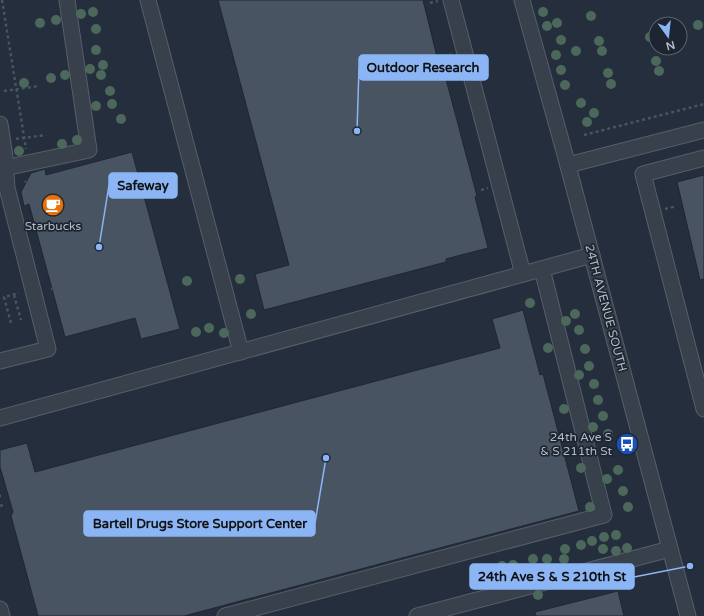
<svg xmlns="http://www.w3.org/2000/svg" width="704" height="616" font-family="'Varela Round',sans-serif">
<style>
.building{fill:#485462;stroke:#1f2733}
.lines{fill:none;stroke-linecap:round;stroke-linejoin:round}
.minor-casing{stroke:#565e6a;stroke-width:17}
.path{stroke:#44575a;stroke-width:2.5;stroke-dasharray:3 3;stroke-linecap:butt}
.minor{stroke:#38404c;stroke-width:15}
.tree{fill:#4b685b}
.labels{text-anchor:middle;stroke-width:3.5;stroke-linejoin:round;paint-order:stroke}
.poi-label{font-size:12px;fill:#b3bbc7;stroke:#1d2531}
.street-label{font-size:12px;fill:#b3bbc7;stroke:#1d2531}
.leader{fill:none;stroke:#8bb5f4;stroke-width:1.5}
.callout-dot{fill:#8bb5f4;stroke:#1d2531;stroke-width:1.5}
.callout{fill:#8bb5f4;stroke:#8bb5f4;stroke-width:1.5}
.callout-label{font-size:13px;text-anchor:middle;font-weight:bold;fill:#111}
</style>
<rect width="100%" height="100%" fill="#242e3c"/>
<g class="building">
<polygon points="218,0 423,0 439,65 442,64 477,196 475,197 488,248 446,259 446,262 264,310 255,274 289,265"/>
<polygon points="132,152 180,329 141,339 135,318 65,337 29,204 24,206 21,192 31,173 45,169 46,175"/>
<polygon points="704,175 704,279 700,280 677,182"/>
<polygon points="523,310 540,375 543,374 579,511 184,616 38,616 11,516 13,512 0,467 0,450 27,443 35,472 500,348 492,319"/>
<polygon points="618,591 624,616 536,616 535,612"/>
</g>
<g class="lines">
<g class="minor-casing">
<g id="minor">
<polyline points="148,0 241,352"/>
<polyline points="451,0 523,274"/>
<polyline points="522,0 564,151 688,616"/>
<polyline points="0,124 5,157 7,188 48,349 0,361"/>
<polyline points="704,158 643,174 704,409"/>
<polyline points="568,165 704,130"/>
<polyline points="0,169 89,150 67,0"/>
<polyline points="0,418 592,255"/>
<polyline points="0,609 2,616"/>
<polyline points="225,616 604,515 542,269"/>
<polyline points="417,616 670,549"/>
</g>
</g>
<g class="path">
<polyline points="2,0 26,149"/>
<polyline points="430,3 438,1"/>
<polyline points="444,56 451,54"/>
<polyline points="4,91 39,86"/>
<polyline points="584,135 704,104"/>
<polyline points="16,139 46,135"/>
<polyline points="25,181 26,182"/>
<polyline points="481,190 488,188"/>
<polyline points="665,209 673,207 673,204"/>
<polyline points="51,289 52,289"/>
<polyline points="14,295 21,320"/>
<polyline points="11,323 4,297 19,293"/>
<polyline points="0,496 1,496"/>
<polyline points="0,506 3,505"/>
</g>
<use href="#minor" class="minor"/>
</g>
<g class="tree">
<circle cx="93" cy="12" r="5"/>
<circle cx="543" cy="12" r="5"/>
<circle cx="81" cy="14" r="5"/>
<circle cx="591" cy="16" r="5"/>
<circle cx="56" cy="20" r="5"/>
<circle cx="40" cy="23" r="5"/>
<circle cx="557" cy="23" r="5"/>
<circle cx="698" cy="25" r="5"/>
<circle cx="547" cy="26" r="5"/>
<circle cx="96" cy="29" r="5"/>
<circle cx="650" cy="37" r="5"/>
<circle cx="561" cy="40" r="5"/>
<circle cx="599" cy="41" r="5"/>
<circle cx="96" cy="50" r="5"/>
<circle cx="576" cy="51" r="5"/>
<circle cx="602" cy="51" r="5"/>
<circle cx="556" cy="55" r="5"/>
<circle cx="656" cy="61" r="5"/>
<circle cx="103" cy="65" r="5"/>
<circle cx="90" cy="69" r="5"/>
<circle cx="561" cy="70" r="5"/>
<circle cx="659" cy="71" r="5"/>
<circle cx="608" cy="73" r="5"/>
<circle cx="65" cy="75" r="5"/>
<circle cx="101" cy="75" r="5"/>
<circle cx="51" cy="78" r="5"/>
<circle cx="24" cy="83" r="5"/>
<circle cx="611" cy="84" r="5"/>
<circle cx="565" cy="85" r="5"/>
<circle cx="110" cy="91" r="5"/>
<circle cx="581" cy="103" r="5"/>
<circle cx="112" cy="104" r="5"/>
<circle cx="96" cy="106" r="5"/>
<circle cx="594" cy="113" r="5"/>
<circle cx="121" cy="119" r="5"/>
<circle cx="587" cy="122" r="5"/>
<circle cx="77" cy="140" r="5"/>
<circle cx="62" cy="144" r="5"/>
<circle cx="19" cy="151" r="5"/>
<circle cx="240" cy="279" r="5"/>
<circle cx="187" cy="281" r="5"/>
<circle cx="530" cy="303" r="5"/>
<circle cx="251" cy="314" r="5"/>
<circle cx="575" cy="314" r="5"/>
<circle cx="566" cy="321" r="5"/>
<circle cx="209" cy="328" r="5"/>
<circle cx="579" cy="330" r="5"/>
<circle cx="196" cy="332" r="5"/>
<circle cx="224" cy="333" r="5"/>
<circle cx="548" cy="348" r="5"/>
<circle cx="585" cy="349" r="5"/>
<circle cx="589" cy="366" r="5"/>
<circle cx="579" cy="375" r="5"/>
<circle cx="594" cy="384" r="5"/>
<circle cx="598" cy="400" r="5"/>
<circle cx="564" cy="409" r="5"/>
<circle cx="603" cy="416" r="5"/>
<circle cx="593" cy="427" r="5"/>
<circle cx="608" cy="434" r="5"/>
<circle cx="581" cy="468" r="5"/>
<circle cx="618" cy="470" r="5"/>
<circle cx="607" cy="479" r="5"/>
<circle cx="623" cy="491" r="5"/>
<circle cx="590" cy="507" r="5"/>
<circle cx="628" cy="507" r="5"/>
<circle cx="616" cy="535" r="5"/>
<circle cx="604" cy="537" r="5"/>
<circle cx="592" cy="541" r="5"/>
<circle cx="581" cy="545" r="5"/>
<circle cx="627" cy="548" r="5"/>
<circle cx="565" cy="549" r="5"/>
<circle cx="603" cy="549" r="5"/>
<circle cx="616" cy="551" r="5"/>
<circle cx="533" cy="559" r="5"/>
<circle cx="547" cy="559" r="5"/>
<circle cx="564" cy="559" r="5"/>
<circle cx="513" cy="565" r="5"/>
<circle cx="502" cy="566" r="5"/>
<circle cx="538" cy="595" r="5"/>
</g>
<defs>
<g id="cafe-disc" transform="scale(1.15)"><circle r="9.5" fill="#e8710a" stroke="#1d2531"/><path d="M-5.5-4.5H6V0H3Q3 3.5 0 3.5H-2.5Q-5.5 3.5-5.5 0ZM3-3.2v2h1.7v-2ZM-6 4.5H4V6H-6Z" fill="#fff"/></g>
<g id="bus-disc" transform="scale(1.15)"><circle r="9.5" fill="#1a4fb4" stroke="#1d2531"/><path d="M-5-6H5V4H4V6H2V4H-2V6H-4V4H-5ZM-3.5-4V0h7V-4ZM-3.5 1.2v1.5H-2V1.2ZM2 1.2v1.5H3.5V1.2Z" fill="#fff"/></g>
</defs>
<g fill-rule="evenodd">
<use href="#cafe-disc" x="53" y="205"/>
<use href="#bus-disc" x="627" y="444"/>
</g>
<g class="labels">
<g class="poi-label">
<text x="53" y="230">Starbucks</text>
<text x="612" y="441" text-anchor="end">24th Ave S<tspan x="612" dy="14">&amp; S 211th St</tspan></text>
</g>
<g class="street-label">
<text transform="translate(606 308) rotate(75)" y="4">24TH AVENUE SOUTH</text>
</g>
</g>
<path class="leader" d="M357 131L359 68M99 247L109 185M326 458L315 523M690 566L634 577"/>
<g class="callout-dot">
<circle cx="357" cy="131" r="4"/>
<circle cx="99" cy="247" r="4"/>
<circle cx="326" cy="458" r="4"/>
<circle cx="690" cy="566" r="4"/>
</g>
<g class="callout">
<rect x="359" y="55" width="129" height="25" rx="4"/>
<rect x="109" y="173" width="68" height="25" rx="4"/>
<rect x="84" y="511" width="231" height="25" rx="4"/>
<rect x="470" y="564" width="164" height="25" rx="4"/>
</g>
<g class="callout-label">
<text x="423" y="72">Outdoor Research</text>
<text x="143" y="190">Safeway</text>
<text x="200" y="528">Bartell Drugs Store Support Center</text>
<text x="552" y="581">24th Ave S &amp; S 210th St</text>
</g>
<g transform="translate(668 36) rotate(165)"><circle r="19" fill="#1d2531" stroke="#59616d"/>
<path d="M0-3L7 15L0 10L-7 15Z" fill="#8bb5f4"/>
<text y="-6" font-size="11" font-weight="bold" text-anchor="middle" fill="#b3bbc7">N</text>
</g>
</svg>
